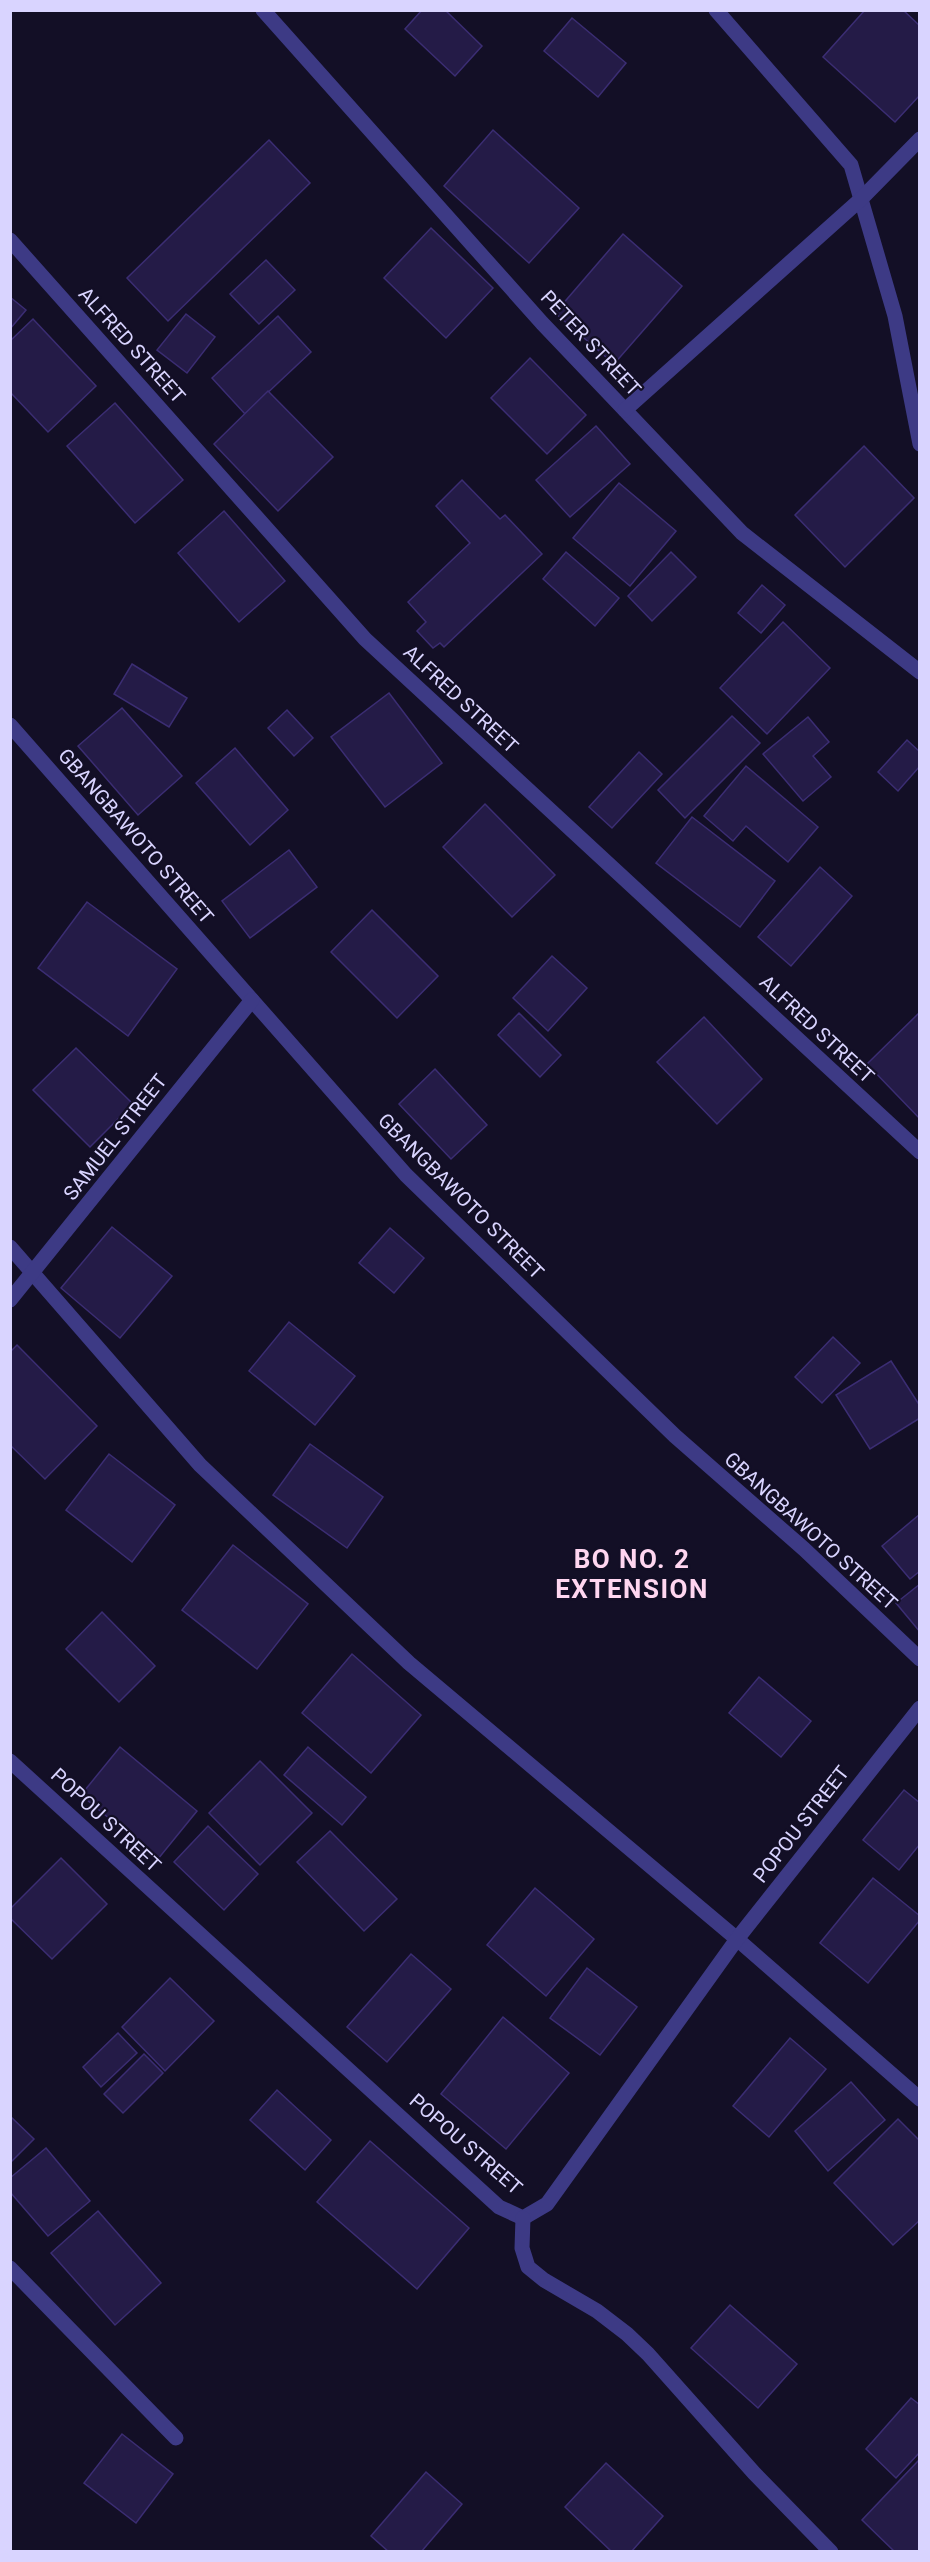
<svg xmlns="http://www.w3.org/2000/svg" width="930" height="2562" font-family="Roboto,sans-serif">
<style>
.building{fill:#241b47;stroke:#3b2d73;stroke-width:1.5}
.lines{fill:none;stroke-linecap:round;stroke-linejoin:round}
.street{stroke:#3d3a85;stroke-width:15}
.labels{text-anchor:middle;stroke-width:4.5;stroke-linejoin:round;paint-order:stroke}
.street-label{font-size:20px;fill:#d9d4ff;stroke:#130f26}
.district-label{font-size:26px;font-weight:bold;letter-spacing:1.5px;fill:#ffd6f0;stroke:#130f26}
</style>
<rect width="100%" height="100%" fill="#130f26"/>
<g class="building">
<polygon points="422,10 445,10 482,46 455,76 405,29"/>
<polygon points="865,10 903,10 920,26 920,95 895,122 823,57"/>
<polygon points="572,18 626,63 598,97 544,51"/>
<polygon points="493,130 579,208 529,263 444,186"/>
<polygon points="269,140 310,183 168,321 127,278"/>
<polygon points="431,228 493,288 446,338 384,278"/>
<polygon points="623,234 682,286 614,364 555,313"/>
<polygon points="266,260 295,290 259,324 230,294"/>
<polygon points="10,297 26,310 10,329"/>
<polygon points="186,314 215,337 187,373 157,350"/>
<polygon points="278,316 311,352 245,414 212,378"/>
<polygon points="33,319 96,386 48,432 10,392 10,341"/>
<polygon points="530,358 586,415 547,454 491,398"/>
<polygon points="268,391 333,457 278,511 214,444"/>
<polygon points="115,403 183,480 135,523 67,446"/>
<polygon points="596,426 630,464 570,517 536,480"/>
<polygon points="864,446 914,498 845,567 795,515"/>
<polygon points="462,480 500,519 505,515 542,554 444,647 440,643 433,648 417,631 426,622 408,602 470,543 436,506"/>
<polygon points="619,483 676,531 630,586 573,538"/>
<polygon points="224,511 285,581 239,622 178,553"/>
<polygon points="566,552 619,598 595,626 543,579"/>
<polygon points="671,552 696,577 652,621 628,596"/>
<polygon points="762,585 785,605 761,633 738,613"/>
<polygon points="783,622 830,668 767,734 720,688"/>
<polygon points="132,664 187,698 169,727 114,694"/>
<polygon points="389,693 442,763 385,807 331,737"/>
<polygon points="122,708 182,776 138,815 78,746"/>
<polygon points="287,710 313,738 294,756 268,728"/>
<polygon points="732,716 760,743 685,818 658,790"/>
<polygon points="808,717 829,742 813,756 831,777 803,801 763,754"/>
<polygon points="907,740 920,752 920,766 898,791 878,772"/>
<polygon points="235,748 288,810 250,845 196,783"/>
<polygon points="639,752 662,774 612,828 589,807"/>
<polygon points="746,766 818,827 788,862 746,826 733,841 704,816"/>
<polygon points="485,804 555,875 512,917 443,847"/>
<polygon points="692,817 775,881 740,927 656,863"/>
<polygon points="289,850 317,887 250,938 222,901"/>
<polygon points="820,867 852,896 791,966 758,937"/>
<polygon points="87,902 177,969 128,1036 38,968"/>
<polygon points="372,910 438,976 397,1018 331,952"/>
<polygon points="552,956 587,988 548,1031 513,998"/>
<polygon points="519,1013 561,1055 540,1077 498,1035"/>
<polygon points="919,1013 920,1013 920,1119 867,1064"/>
<polygon points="704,1017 762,1079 717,1124 657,1062"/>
<polygon points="76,1048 133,1104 90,1147 33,1090"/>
<polygon points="435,1069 487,1125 451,1159 399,1104"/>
<polygon points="112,1227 172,1276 120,1338 61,1288"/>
<polygon points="390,1228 424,1258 394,1293 359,1263"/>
<polygon points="289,1322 355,1376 315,1425 249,1371"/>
<polygon points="833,1337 860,1363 822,1403 795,1377"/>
<polygon points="17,1345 97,1426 45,1479 10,1445 10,1352"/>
<polygon points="891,1361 920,1406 920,1418 870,1449 836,1395"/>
<polygon points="310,1444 383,1497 347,1548 273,1495"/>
<polygon points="109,1454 175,1505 132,1562 66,1510"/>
<polygon points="920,1514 920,1571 910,1579 882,1546"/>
<polygon points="233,1545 308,1604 257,1669 182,1610"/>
<polygon points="920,1584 920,1632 896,1603"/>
<polygon points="102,1612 155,1666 119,1702 66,1649"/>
<polygon points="352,1654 421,1715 371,1773 302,1713"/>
<polygon points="759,1677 811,1721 781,1757 729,1713"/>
<polygon points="120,1747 197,1811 158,1859 81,1795"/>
<polygon points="308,1747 366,1797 342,1825 284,1775"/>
<polygon points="260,1761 312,1813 260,1865 209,1813"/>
<polygon points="904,1790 920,1803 920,1844 899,1870 863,1840"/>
<polygon points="208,1826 258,1874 224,1910 174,1862"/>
<polygon points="330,1831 397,1899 364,1931 297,1862"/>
<polygon points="61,1858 107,1904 52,1959 10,1918 10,1909"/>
<polygon points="873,1878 920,1916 920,1920 868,1983 820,1943"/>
<polygon points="535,1888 594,1939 546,1996 487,1945"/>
<polygon points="411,1954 451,1989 387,2062 347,2027"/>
<polygon points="587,1968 637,2007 600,2055 550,2018"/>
<polygon points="170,1978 214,2021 165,2071 122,2027"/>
<polygon points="503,2017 569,2073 506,2149 441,2094"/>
<polygon points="118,2033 137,2053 101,2087 83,2067"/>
<polygon points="790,2038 826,2069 769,2137 733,2106"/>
<polygon points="144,2054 163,2073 123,2113 104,2094"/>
<polygon points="851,2082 885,2120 828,2171 795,2131"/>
<polygon points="277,2090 331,2140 305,2170 250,2120"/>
<polygon points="10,2116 34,2139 10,2163"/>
<polygon points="898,2119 920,2141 920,2220 893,2245 834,2183"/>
<polygon points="370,2141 469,2228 417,2289 317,2202"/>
<polygon points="46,2148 90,2201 48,2236 10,2192 10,2178"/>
<polygon points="98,2211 161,2283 115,2325 51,2253"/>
<polygon points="730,2305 797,2364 758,2408 691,2348"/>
<polygon points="911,2398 920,2405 920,2452 896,2478 866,2449"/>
<polygon points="122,2434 173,2474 136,2523 84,2483"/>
<polygon points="920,2459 920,2552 895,2552 862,2520"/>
<polygon points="606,2463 663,2516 631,2552 612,2552 565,2507"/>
<polygon points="426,2472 462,2504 421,2552 389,2552 371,2536"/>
</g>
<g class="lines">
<g class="street">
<polyline points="263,10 542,323 742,533 920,672"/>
<polyline points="716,10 851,165 895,316 920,444"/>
<polyline points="10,240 365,639 920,1152"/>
<polyline points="625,410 861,199 920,139"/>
<polyline points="10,725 406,1175 675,1436 804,1549 920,1659"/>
<polyline points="10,1247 200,1465 409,1663 737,1939 920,2099"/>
<polyline points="10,1300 252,1000"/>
<polyline points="10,1761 499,2207 523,2218 547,2204 737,1939 920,1708"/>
<polyline points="523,2218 522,2248 528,2267 544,2280 597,2311 627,2334 648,2354 754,2473 831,2552"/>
<polyline points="10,2268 176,2438"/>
</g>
</g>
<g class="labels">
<g class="street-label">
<text transform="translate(591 343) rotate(47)" y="7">PETER STREET</text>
<text transform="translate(132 345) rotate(48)" y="7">ALFRED STREET</text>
<text transform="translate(461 699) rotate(43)" y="7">ALFRED STREET</text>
<text transform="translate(136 836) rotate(49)" y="7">GBANGBAWOTO STREET</text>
<text transform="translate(817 1029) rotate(43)" y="7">ALFRED STREET</text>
<text transform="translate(115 1137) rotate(-52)" y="7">SAMUEL STREET</text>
<text transform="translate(461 1196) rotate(45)" y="7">GBANGBAWOTO STREET</text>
<text transform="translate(811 1531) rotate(42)" y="7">GBANGBAWOTO STREET</text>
<text transform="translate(106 1820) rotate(43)" y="7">POPOU STREET</text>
<text transform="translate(801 1824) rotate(-52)" y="7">POPOU STREET</text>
<text transform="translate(466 2144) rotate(41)" y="7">POPOU STREET</text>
</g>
<g class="district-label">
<text x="632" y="1568">BO NO. 2<tspan x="632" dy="30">EXTENSION</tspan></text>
</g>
</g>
<rect width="930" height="2562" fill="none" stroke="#d9d4ff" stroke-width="24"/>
</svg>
